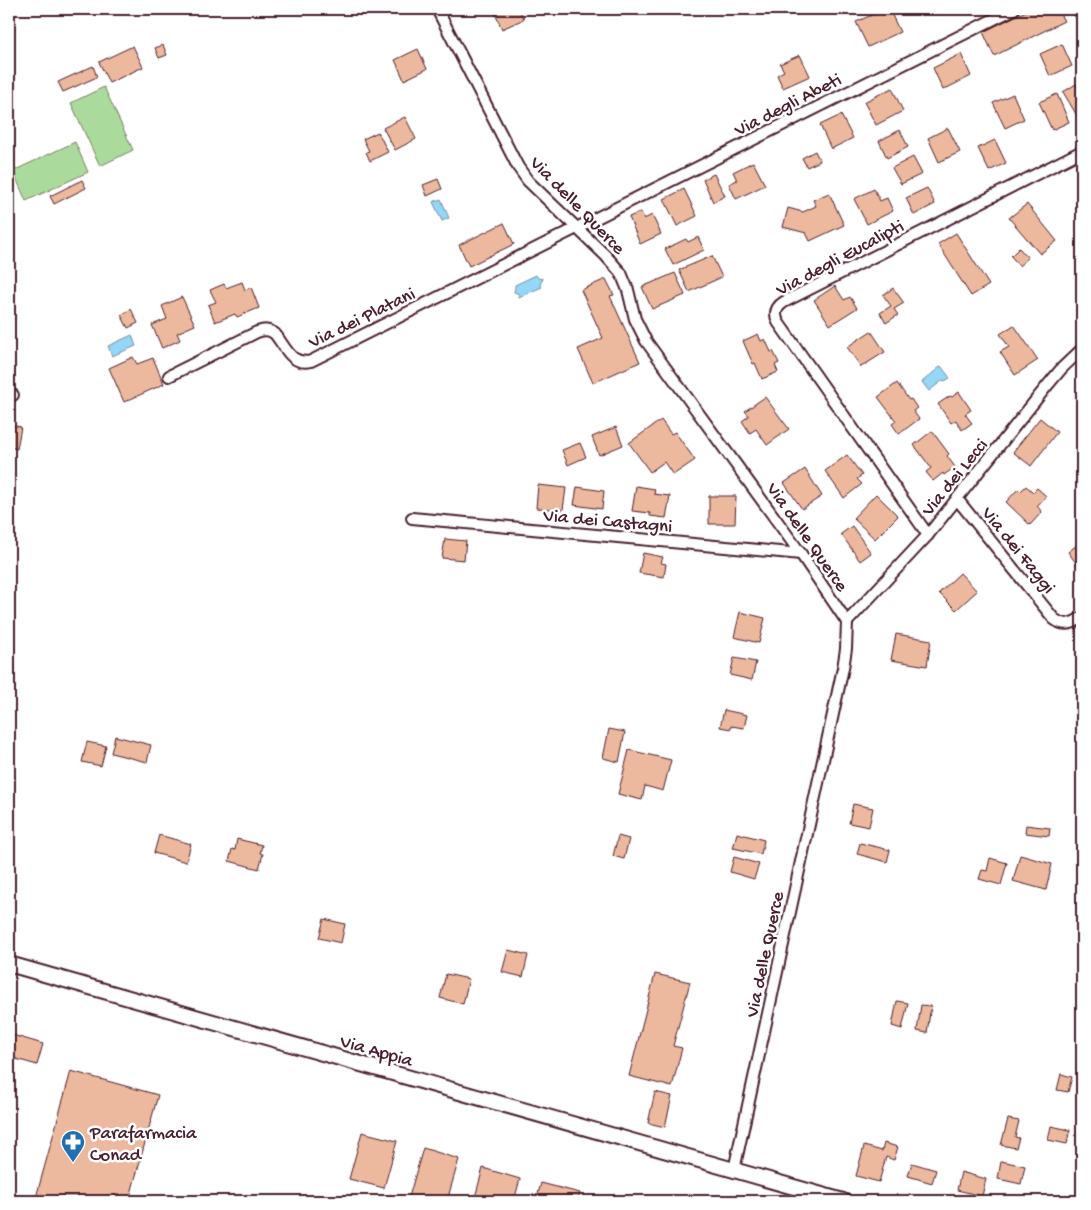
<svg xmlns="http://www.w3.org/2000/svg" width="1091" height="1210" font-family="'Gochi Hand',sans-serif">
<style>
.green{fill:#abdb9c;stroke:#7a7d64}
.water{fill:#94d7f6;stroke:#768da5}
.building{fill:#ecb99e;stroke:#4a1f2b}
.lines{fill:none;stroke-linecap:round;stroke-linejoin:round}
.street-casing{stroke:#4a1f2b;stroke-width:14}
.secondary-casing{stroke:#4a1f2b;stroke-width:18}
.street{stroke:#fff;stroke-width:10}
.secondary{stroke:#fff;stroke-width:14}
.labels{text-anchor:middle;stroke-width:5;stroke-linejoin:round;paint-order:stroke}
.street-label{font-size:19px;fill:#4a1f2b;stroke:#fff}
.poi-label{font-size:19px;fill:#4a1f2b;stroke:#fff;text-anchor:start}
</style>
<rect width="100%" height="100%" fill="#fff"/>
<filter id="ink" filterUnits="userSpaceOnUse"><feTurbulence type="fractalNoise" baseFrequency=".02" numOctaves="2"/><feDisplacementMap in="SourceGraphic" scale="10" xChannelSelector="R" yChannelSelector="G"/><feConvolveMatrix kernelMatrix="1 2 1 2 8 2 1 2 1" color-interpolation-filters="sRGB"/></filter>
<g filter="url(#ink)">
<g class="green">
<polygon points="104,87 133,150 100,166 71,103"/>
<polygon points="75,142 88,172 26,201 13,171"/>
</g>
<g class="water">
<polygon points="441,199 449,218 442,221 433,202"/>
<polygon points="536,275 538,278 543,279 540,284 542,287 519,297 519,294 514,292 515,287 515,285"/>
<polygon points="132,335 136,346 112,356 108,346"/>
<polygon points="941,366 950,378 945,381 943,380 929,391 922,382"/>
</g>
<g class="building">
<polygon points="493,9 519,9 524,19 502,29"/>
<polygon points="885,9 889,9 900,32 868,47 856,22"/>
<polygon points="1030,9 1057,9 1064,21 994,56 983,32"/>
<polygon points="1071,9 1082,9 1082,13 1075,17"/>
<polygon points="1062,44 1072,66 1050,76 1040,54"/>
<polygon points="163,45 167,55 159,58 155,48"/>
<polygon points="133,46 143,67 109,83 99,62"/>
<polygon points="418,49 427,69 404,80 395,60"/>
<polygon points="961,54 971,76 943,90 933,68"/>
<polygon points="800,55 810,76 783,88 777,75 784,71 780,64"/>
<polygon points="93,66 97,77 63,92 58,82"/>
<polygon points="1076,84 1082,94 1082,124 1063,92"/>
<polygon points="892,88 903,111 876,125 864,102"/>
<polygon points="1013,94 1024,119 1005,128 993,103"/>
<polygon points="1057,94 1069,122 1052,130 1039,102"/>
<polygon points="841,115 853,138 831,149 820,125"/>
<polygon points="405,117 416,139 395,150 383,128"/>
<polygon points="948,128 960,152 939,162 928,138"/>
<polygon points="900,130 908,147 887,158 879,141"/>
<polygon points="378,132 388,152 370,161 366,152 369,151 363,139"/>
<polygon points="995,140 1006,163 989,171 978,148"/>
<polygon points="815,151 820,161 807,167 802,158"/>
<polygon points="913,157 922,174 901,184 892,168"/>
<polygon points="753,162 765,185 736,199 729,184 737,180 733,172"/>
<polygon points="714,174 725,196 713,202 703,179"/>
<polygon points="438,179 442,189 427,196 423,185"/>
<polygon points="82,180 86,188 54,204 50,196"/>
<polygon points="927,188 935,204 914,215 906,198"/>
<polygon points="684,189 697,216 677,226 664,199"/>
<polygon points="874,189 880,201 887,198 893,211 867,224 854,199"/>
<polygon points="829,193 844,225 810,241 806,233 783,227 788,208 803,212 816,206 813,200"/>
<polygon points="1027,204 1057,241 1040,254 1009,218"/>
<polygon points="641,212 644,219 652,215 661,234 640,244 629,217"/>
<polygon points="504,223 514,244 469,266 459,245"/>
<polygon points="956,233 989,285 971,296 938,244"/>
<polygon points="698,237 704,250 673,265 665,249 686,239 688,242"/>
<polygon points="1019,248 1028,258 1019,266 1011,256"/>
<polygon points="712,256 722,277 689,292 679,270"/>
<polygon points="675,273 685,295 652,309 642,287"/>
<polygon points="606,279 614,295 610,296 640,362 593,383 578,349 603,338 581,290"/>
<polygon points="242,282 245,290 251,287 259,308 237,317 235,314 215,322 208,305 216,302 210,290 224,284 226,288"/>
<polygon points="835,286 844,300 850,297 857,308 830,325 814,300"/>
<polygon points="893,288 904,303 894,309 898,315 886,323 880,313 891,306 883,295"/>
<polygon points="182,297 195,325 177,333 180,340 162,348 152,325 167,319 162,306"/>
<polygon points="131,309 138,323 128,328 121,315"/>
<polygon points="1014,325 1038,360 1015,375 1000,352 1009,347 1000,334"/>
<polygon points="871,331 885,352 861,367 847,347"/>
<polygon points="758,334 761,341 765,339 771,352 773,351 779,363 775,365 778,372 762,379 755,363 753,364 743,341"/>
<polygon points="133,357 137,364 153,358 164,384 124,402 109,368"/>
<polygon points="897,383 909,400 911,399 917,408 913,411 919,419 899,434 892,424 896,421 878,397"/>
<polygon points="959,392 971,410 965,414 972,423 962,430 956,420 951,423 938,404 950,396 952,397"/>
<polygon points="765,397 789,429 767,445 756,429 750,433 742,421 749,416 745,411"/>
<polygon points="9,416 13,417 12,425 21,427 17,449 9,447"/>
<polygon points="1040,418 1057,432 1031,466 1013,452"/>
<polygon points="661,420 671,434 675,432 695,460 673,475 664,462 650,472 629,443"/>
<polygon points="616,427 623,445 599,455 592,437"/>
<polygon points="932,431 949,454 947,456 955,467 944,475 943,473 933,481 926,472 931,468 914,445"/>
<polygon points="580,443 586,457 568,465 562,450"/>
<polygon points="847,455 862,475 857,479 862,484 844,498 825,471"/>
<polygon points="805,469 822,496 802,509 784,483"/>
<polygon points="538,485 566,488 563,510 536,508"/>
<polygon points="636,486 655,489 654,494 670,496 666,518 650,516 650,513 632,511"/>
<polygon points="1026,486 1033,492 1037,488 1046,496 1037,506 1042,512 1030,525 1006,502 1018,489 1020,492"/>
<polygon points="577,487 604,491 602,509 574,505"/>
<polygon points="876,494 898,516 875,539 853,518"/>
<polygon points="709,496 736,496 735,524 709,524"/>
<polygon points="852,526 871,553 860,561 841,534"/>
<polygon points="445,539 466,541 464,560 442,558"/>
<polygon points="1082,541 1082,571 1068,552"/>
<polygon points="643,553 663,557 661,563 666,564 664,577 639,573"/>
<polygon points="960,573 977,591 956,610 939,593"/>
<polygon points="740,612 765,618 759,643 734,637"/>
<polygon points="896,634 931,640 927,666 891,660"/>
<polygon points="734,658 756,662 752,680 730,675"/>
<polygon points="724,710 747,715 744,728 731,726 731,729 720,727"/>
<polygon points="609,729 625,732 619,762 603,758"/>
<polygon points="115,736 151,745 147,762 111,753"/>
<polygon points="87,742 106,746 101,766 82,762"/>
<polygon points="629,750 671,760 663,791 645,786 642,800 618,794"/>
<polygon points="853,804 873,808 869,827 849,823"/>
<polygon points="1026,825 1050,828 1049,836 1025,833"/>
<polygon points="737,833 764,840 761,854 733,848"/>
<polygon points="159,835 191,844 186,862 154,853"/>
<polygon points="618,836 629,839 624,859 613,856"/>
<polygon points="237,839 262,845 260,853 263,854 259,869 229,861 232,849 235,850"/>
<polygon points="860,843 890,850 887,862 857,854"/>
<polygon points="1020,855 1052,864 1046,890 1013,881"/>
<polygon points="734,857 759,864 754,879 730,872"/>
<polygon points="990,858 1007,863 1001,885 979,879 982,870 987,871"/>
<polygon points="324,919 345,924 341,943 319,938"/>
<polygon points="508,950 528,955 523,977 502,972"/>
<polygon points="446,974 469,979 463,1004 440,998"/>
<polygon points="655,974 690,982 673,1046 682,1048 672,1087 629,1076"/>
<polygon points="897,1001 908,1003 902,1029 892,1026"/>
<polygon points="921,1005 931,1006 927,1033 917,1031"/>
<polygon points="9,1034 43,1044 37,1065 9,1057"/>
<polygon points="71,1071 158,1095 129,1201 35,1201"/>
<polygon points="1061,1074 1072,1077 1068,1092 1057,1090"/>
<polygon points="655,1092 672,1096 665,1127 648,1123"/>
<polygon points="1008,1119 1019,1121 1015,1137 1019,1138 1016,1148 1001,1145"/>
<polygon points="1051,1126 1070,1130 1067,1144 1048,1140"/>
<polygon points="362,1132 397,1141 384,1188 349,1179"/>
<polygon points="884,1143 898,1147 894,1160 886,1157 879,1182 856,1176 864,1146 882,1151"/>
<polygon points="423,1148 459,1159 447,1201 426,1201 409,1197"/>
<polygon points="1001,1161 1025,1166 1021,1184 998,1179"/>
<polygon points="912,1163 936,1170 932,1183 908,1176"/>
<polygon points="483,1168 520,1179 514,1201 474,1201"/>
<polygon points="961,1172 986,1179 982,1196 957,1190"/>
<polygon points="541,1183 580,1193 578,1201 536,1201"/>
</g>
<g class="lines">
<g class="street-casing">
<g id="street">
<polyline points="437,9 518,167 528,181 606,256 621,273 628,290 635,319 646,341 801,554 847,622 846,649 843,668 734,1170"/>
<path d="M169 376 257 332C264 330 269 329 275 334 285 346 291 366 311 361L1014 9"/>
<polyline points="9,394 13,395"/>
<path d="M957 499 1054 619C1064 627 1073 624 1082 617"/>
<polyline points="412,518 801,554"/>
<path d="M928 535 778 322C774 313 776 307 784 302L1082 151"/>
<polyline points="847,622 928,535 1047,386 1062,368 1082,349"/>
</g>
</g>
<g class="secondary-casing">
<polyline id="secondary" points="9,964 843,1201"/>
</g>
<use href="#street" class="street"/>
<use href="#secondary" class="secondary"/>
</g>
</g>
<defs>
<g id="pharmacy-pin" transform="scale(1.25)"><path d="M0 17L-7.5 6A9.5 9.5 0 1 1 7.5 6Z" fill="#1f6fb2" stroke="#fff"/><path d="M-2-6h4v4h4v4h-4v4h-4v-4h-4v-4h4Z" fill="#fff"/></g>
</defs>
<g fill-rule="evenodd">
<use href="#pharmacy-pin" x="73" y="1142"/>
</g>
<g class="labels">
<g class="street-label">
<text transform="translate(787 103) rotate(-27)" y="7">Via degli Abeti</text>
<text transform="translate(579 204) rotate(46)" y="7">Via delle Querce</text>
<text transform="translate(839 256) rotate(-28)" y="7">Via degli Eucalipti</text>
<text transform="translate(361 316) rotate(-26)" y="7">Via dei Platani</text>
<text transform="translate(953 476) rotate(-51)" y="7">Via dei Lecci</text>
<text transform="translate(608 519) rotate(5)" y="7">Via dei Castagni</text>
<text transform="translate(809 536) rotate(55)" y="7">Via delle Querce</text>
<text transform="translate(1020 549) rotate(51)" y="7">Via dei Faggi</text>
<text transform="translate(763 954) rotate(-78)" y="7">Via delle Querce</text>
<text transform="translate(377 1049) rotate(16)" y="7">Via Appia</text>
</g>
<g class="poi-label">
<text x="90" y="1138">Parafarmacia<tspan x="90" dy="22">Conad</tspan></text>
</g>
</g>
<rect width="1091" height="1210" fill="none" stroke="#fff" stroke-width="30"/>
<rect x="15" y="15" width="1061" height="1180" fill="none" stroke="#4a1f2b" stroke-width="2" filter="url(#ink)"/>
</svg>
